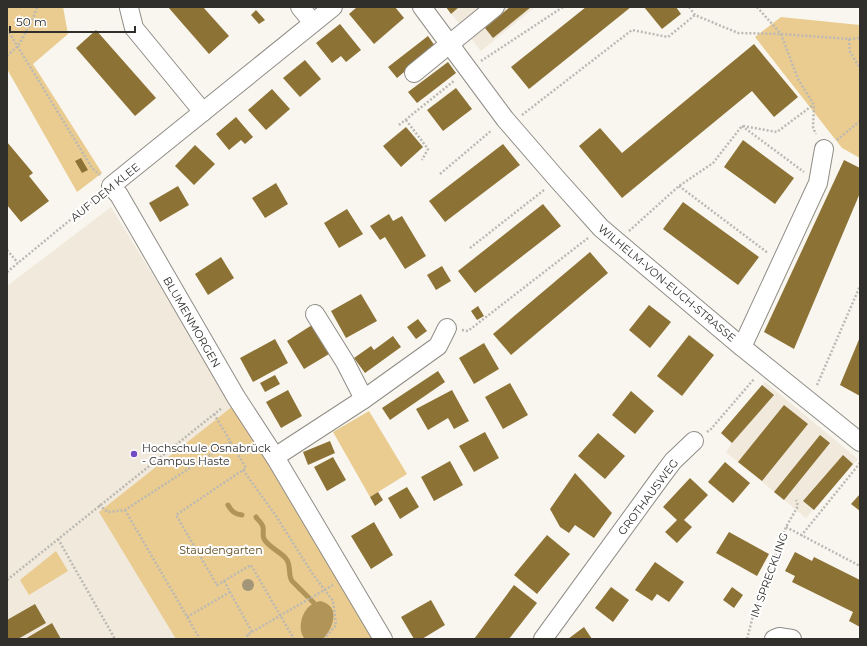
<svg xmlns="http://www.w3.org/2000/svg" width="867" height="646" font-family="Montserrat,sans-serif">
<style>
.built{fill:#f0e9dc}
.green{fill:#eacc90}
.water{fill:#b19458}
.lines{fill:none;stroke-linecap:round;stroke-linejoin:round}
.stream{stroke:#b19458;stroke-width:5}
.building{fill:#8d7235}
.minor-casing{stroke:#908d87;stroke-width:20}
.path{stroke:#bbb9b3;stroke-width:2.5;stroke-dasharray:2 2;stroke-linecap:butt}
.minor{stroke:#fff;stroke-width:18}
.tree{fill:#a39678}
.poi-dot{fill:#734bc4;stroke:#fff;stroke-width:1.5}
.labels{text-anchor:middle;stroke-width:4;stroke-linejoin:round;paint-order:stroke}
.street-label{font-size:11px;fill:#302f2c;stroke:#fff}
.poi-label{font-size:11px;fill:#302f2c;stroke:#fff;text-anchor:start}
.park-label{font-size:11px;fill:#5c4717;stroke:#fff}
</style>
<rect width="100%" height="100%" fill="#f9f6ef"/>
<g class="built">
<polygon points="446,7 535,7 481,51"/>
<polygon points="111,207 223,389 374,639 7,639 7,286"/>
<polygon points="765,382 858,459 806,518 726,452 732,443 721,433"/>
</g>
<g class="green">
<polygon points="7,7 63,7 68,34 33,64 102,173 77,192 7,69"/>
<polygon points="781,17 860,25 860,158 842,148 755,37"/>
<polygon points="233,406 374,639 176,639 99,512"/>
<polygon points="369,411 407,474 370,497 333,432"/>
<polygon points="56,551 68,571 29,595 20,580"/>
</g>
<path class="water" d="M320 601C341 606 334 627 323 639H305C297 630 301 612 311 605 313 603 317 602 320 601Z"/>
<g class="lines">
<g class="stream">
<path d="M228 505C232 512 235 514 242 515"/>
<path d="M256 517C258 520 262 523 263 527 264 532 262 535 264 539 269 548 282 552 287 560 291 567 288 575 292 581L314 603"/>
</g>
</g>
<g class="building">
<polygon points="168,7 203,7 229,36 209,54"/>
<polygon points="357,7 395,7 404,18 374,44 349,14"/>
<polygon points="446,7 459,7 451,14"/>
<polygon points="510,7 531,7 493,38 485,28"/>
<polygon points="586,7 631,7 529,89 511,67"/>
<polygon points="644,7 676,7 681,14 662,29"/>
<polygon points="256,10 265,20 259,24 251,15"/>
<polygon points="340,24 361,50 346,62 341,56 332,63 316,43"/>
<polygon points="96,30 156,98 135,116 76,48"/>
<polygon points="428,36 435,46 397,78 388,67"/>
<polygon points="754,44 798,97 774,117 752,91 622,198 579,146 600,128 622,153"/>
<polygon points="305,60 321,79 300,97 283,78"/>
<polygon points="448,62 456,73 417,103 408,92"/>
<polygon points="456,88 472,109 443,131 427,110"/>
<polygon points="272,89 290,109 266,130 248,110"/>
<polygon points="236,117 253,137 245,144 241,140 229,150 216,134"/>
<polygon points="406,127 423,147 401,167 383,146"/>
<polygon points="743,140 794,178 775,204 724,167"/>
<polygon points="7,142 33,173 29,176 49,201 21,222 7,205"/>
<polygon points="503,144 520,165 445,222 429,201"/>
<polygon points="195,145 215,164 194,185 175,166"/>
<polygon points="81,158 88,170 82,173 75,161"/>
<polygon points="844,160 860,168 860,193 794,349 764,332"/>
<polygon points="276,183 288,204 265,218 252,198"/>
<polygon points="178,186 189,205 160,222 149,203"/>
<polygon points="683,202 759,257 738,285 663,229"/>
<polygon points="543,204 561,226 475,293 458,271"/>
<polygon points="347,209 363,234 339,248 324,223"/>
<polygon points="389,214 393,221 402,216 426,256 405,269 385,237 380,240 370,226"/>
<polygon points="590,252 608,273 511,355 493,334"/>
<polygon points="221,257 234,278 208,295 195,274"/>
<polygon points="442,266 451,281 436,290 427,275"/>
<polygon points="361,294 377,321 346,338 331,311"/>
<polygon points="649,305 671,322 650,348 629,330"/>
<polygon points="478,306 484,316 477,320 471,311"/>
<polygon points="418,319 427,331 416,339 407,327"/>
<polygon points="312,325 329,354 304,369 287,341"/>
<polygon points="689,335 714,355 682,396 657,376"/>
<polygon points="393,336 401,347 365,373 354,358 371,346 374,350"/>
<polygon points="860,337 860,396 840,385"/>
<polygon points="275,339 288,363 253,382 240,358"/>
<polygon points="484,343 499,369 474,384 459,358"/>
<polygon points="438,371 445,382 390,420 382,408"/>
<polygon points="275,375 280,384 265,392 260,383"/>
<polygon points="510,383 528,415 503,429 485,397"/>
<polygon points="762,385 774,395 732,443 721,433"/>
<polygon points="288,390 302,416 281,428 266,402"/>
<polygon points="452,390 469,421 454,429 448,418 428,430 416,409"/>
<polygon points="631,391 654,411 635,434 612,415"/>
<polygon points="784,405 808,424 762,481 738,462"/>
<polygon points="485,432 499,458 474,472 459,446"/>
<polygon points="598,433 625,456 605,479 578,456"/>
<polygon points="820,435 830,443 784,500 774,492"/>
<polygon points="330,441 335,453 308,465 303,452"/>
<polygon points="843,455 853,464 814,510 803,501"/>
<polygon points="333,457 346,480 327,491 314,467"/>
<polygon points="450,461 463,485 434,501 421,477"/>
<polygon points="725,462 750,483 733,503 708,482"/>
<polygon points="575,473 612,513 594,538 575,525 569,533 560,527 550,509"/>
<polygon points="690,478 708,495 684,520 692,527 677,543 665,532 677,520 663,507"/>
<polygon points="407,487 419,507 400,519 388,498"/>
<polygon points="378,492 383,500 375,506 370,497"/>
<polygon points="860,494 860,511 851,504"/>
<polygon points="374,522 393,555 371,569 351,536"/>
<polygon points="729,532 769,554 757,576 716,553"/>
<polygon points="547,535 570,554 537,594 514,575"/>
<polygon points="795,552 812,561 814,557 860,580 860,627 849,621 853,612 792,582 795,576 785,571"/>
<polygon points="655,562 684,582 669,602 657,594 652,601 635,590"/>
<polygon points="514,585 537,603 509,639 474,639"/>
<polygon points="611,587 629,600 613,622 595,608"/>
<polygon points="732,587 743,595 734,608 723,600"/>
<polygon points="431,600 445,625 422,639 414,639 401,617"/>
<polygon points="35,604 46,623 18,639 7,639 7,620"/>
<polygon points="52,623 61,639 25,639"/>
<polygon points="584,627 592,639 568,639"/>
</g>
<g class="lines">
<g class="minor-casing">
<g id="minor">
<polyline points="300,7 313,23"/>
<polyline points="333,7 111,186 119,195 236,397 275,457 383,639"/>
<polyline points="422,7 505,119 557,179 601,228 742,347 860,442"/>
<polyline points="129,8 134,28 203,112"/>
<polyline points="414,73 495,7"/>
<polyline points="315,314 345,362 364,399"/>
<polyline points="742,347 818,183 824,149"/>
<polyline points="275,457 364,399 438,346 447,328"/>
<polyline points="543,639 661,477 673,461 694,441"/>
<polyline points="774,639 779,637 792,639"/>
</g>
</g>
<g class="path">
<polyline points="689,7 695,15 738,33 781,34 849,39 860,38"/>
<polyline points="757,7 781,34 798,79 814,105 813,128 816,134"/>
<polyline points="7,29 92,168 100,175"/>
<polyline points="849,39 850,52 860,68"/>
<polyline points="7,56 18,46 32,21 37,7"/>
<polyline points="481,61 563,7"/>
<polyline points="522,115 632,30 668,37 695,15"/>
<polyline points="406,120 428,149 422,160"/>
<polyline points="399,125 455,80"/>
<polyline points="742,126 804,172"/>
<polyline points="743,126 777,132 813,105"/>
<polyline points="837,140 860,121"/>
<polyline points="440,174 492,130"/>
<polyline points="679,186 768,253"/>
<polyline points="629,231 679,186 713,163 742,126"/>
<polyline points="470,248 544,190"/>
<polyline points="7,250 18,263"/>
<polyline points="7,272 98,197"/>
<polyline points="462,330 468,331 588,238"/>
<polyline points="817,385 860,286"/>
<polyline points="214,414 246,468 176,515 217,585 251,565 294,639"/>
<polyline points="707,432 711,429 754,379"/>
<polyline points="243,470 276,516 312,573 333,601 336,625 324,639"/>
<polyline points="99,505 108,512 125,510 230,442"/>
<polyline points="125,510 200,639"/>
<polyline points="786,527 860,566"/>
<polyline points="801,536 860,463"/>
<polyline points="58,539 115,639"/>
<polyline points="7,580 222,408"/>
<polyline points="224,581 252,632 247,635 250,639"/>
<polyline points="187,617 230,592"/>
<polyline points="252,632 333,585"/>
<polyline points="747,639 754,612 786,527 798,506 796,500"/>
</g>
<use href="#minor" class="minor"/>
</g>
<circle class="tree" cx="248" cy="585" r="6"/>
<circle class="poi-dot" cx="134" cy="454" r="4"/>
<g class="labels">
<g class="street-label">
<text transform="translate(105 192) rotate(-39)" y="4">AUF DEM KLEE</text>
<text transform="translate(667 283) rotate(40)" y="4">WILHELM-VON-EUCH-STRASSE</text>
<text transform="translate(192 322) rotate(60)" y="4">BLUMENMORGEN</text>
<text transform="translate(648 497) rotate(-53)" y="4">GROTHAUSWEG</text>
<text transform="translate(769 575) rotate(-70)" y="4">IM SPRECKLING</text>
</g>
<g class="poi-label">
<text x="142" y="452">Hochschule Osnabrück<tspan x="142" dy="13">- Campus Haste</tspan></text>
</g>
<g class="park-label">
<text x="221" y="554">Staudengarten</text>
</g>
</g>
<rect width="867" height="646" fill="none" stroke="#302f2c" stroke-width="16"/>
<path d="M10 26v6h125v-6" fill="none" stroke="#302f2c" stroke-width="2"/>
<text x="16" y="26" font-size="12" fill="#302f2c" stroke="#ffffff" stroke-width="3" paint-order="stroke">50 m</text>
</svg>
